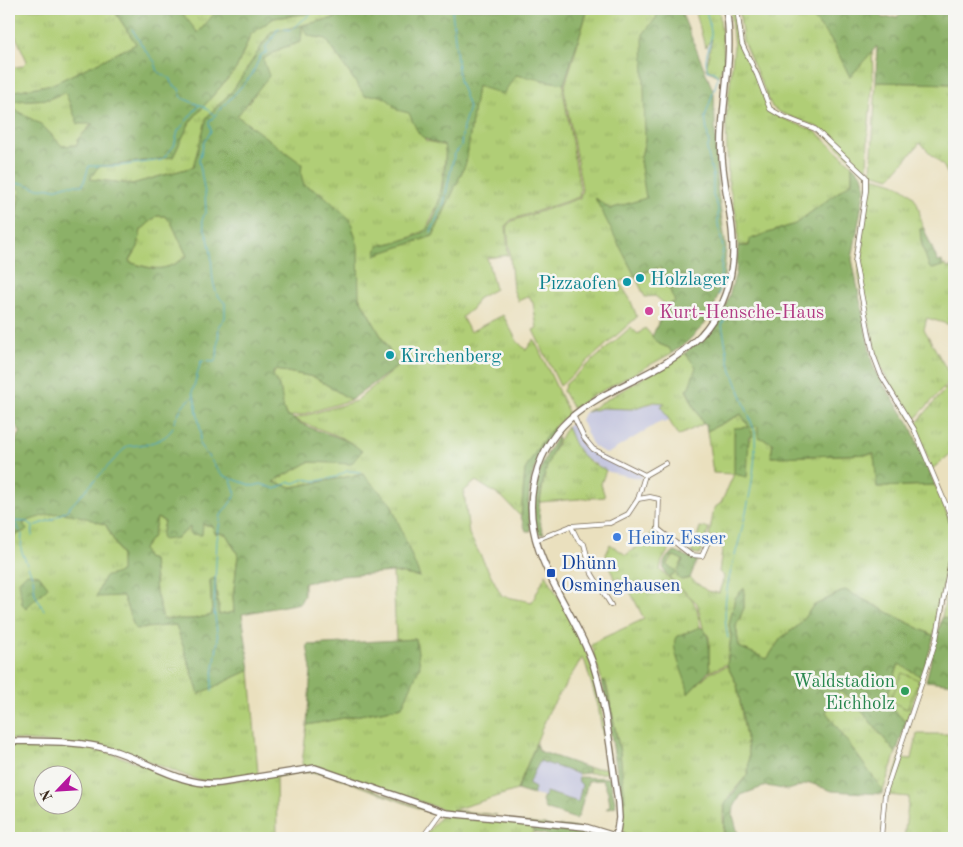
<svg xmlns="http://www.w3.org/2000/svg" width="963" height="847" font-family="'Old Standard TT',serif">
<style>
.industrial{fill:#c1c2dd}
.grass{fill:url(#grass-tufts);stroke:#767c4a;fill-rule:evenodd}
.forest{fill:url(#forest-crowns);stroke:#646e42;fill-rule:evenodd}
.garden{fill:#b0ce76;stroke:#767c4a}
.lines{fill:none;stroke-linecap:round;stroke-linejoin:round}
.stream{stroke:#4aa9c9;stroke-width:1}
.street-casing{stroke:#786a56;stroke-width:5.5}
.secondary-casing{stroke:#786a56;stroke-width:8}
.street{stroke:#fff;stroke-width:4}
.secondary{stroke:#fff;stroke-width:5.5}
.culture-dot{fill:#0f9aa8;stroke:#f6f6f2;stroke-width:2}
.hotel-dot{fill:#d1479c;stroke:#f6f6f2;stroke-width:2}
.shop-dot{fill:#3f7fe0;stroke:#f6f6f2;stroke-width:2}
.transit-dot{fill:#1a4fb4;stroke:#f6f6f2;stroke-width:2}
.leisure-dot{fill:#2e9e5b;stroke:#f6f6f2;stroke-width:2}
.labels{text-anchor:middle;stroke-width:5;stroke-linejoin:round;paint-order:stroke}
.culture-label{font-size:19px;fill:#0d838f;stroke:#f6f6f2;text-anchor:start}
.hotel-label{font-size:19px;fill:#b23c85;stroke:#f6f6f2;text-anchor:start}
.shop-label{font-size:19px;fill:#366cbe;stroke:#f6f6f2;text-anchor:start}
.transit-label{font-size:19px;fill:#164399;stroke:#f6f6f2;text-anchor:start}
.leisure-label{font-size:19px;fill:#27864d;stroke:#f6f6f2;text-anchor:end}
</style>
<defs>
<pattern id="grass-tufts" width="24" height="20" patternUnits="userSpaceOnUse" patternTransform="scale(1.25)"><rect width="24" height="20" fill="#b0ce76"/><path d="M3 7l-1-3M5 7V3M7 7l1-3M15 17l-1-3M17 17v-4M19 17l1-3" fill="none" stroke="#98b166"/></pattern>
<pattern id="forest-crowns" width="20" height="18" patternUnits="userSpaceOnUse" patternTransform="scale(1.25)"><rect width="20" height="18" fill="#8cb167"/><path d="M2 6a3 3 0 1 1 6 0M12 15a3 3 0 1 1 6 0" fill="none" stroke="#749054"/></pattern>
</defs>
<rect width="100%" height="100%" fill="#f6f6f2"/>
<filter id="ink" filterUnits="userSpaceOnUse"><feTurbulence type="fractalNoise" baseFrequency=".02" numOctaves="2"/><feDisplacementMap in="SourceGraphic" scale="10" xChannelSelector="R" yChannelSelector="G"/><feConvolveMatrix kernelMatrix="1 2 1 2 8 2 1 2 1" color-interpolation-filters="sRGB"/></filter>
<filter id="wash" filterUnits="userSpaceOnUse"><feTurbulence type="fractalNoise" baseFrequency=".0096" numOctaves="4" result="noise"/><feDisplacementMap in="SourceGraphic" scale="20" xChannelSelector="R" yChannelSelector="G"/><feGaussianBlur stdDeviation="1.12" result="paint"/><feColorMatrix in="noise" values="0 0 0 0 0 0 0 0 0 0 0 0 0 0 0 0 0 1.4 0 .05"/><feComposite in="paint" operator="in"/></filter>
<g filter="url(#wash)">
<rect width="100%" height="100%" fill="#eae0be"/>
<g class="industrial">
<polygon points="659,402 666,403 669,421 664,423 663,420 607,454 593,446 581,420 584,413 598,408 630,409"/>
<polygon points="571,424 574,424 592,452 635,471 641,474 642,479 609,472 581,455 570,437 567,426"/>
<polygon points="540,761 578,774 579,782 582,785 578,802 547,792 544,797 533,795 535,788 528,784"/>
</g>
<g class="grass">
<polygon points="9,9 125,9 116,14 137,44 53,84 9,92 9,68 22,66 27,61 9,22"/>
<polygon points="179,9 218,9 198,34"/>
<path d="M322 9H342L335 18 302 25 309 36 326 39 354 80 390 101 397 110 409 112 426 141 444 145 446 151 440 199 426 230 407 239 378 246 376 254 433 236 466 163 477 85 516 75 564 84 563 90 580 189 579 197 511 220 506 225 508 255 487 258 495 289 477 299 473 308 462 317 470 332 503 315 517 341 526 350 534 339 569 414 554 427 525 470 521 517 504 499 476 481 464 491 469 534 502 596 532 602 546 574C560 601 577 628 588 657 601 692 604 730 610 767L607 773H588V768H608L598 706 585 662 582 658 549 711 517 790 453 810 497 815 450 812 322 767 303 766 302 763 307 725 402 707 416 639 396 640 393 572 420 577 363 474 292 487 273 482 309 462 351 463 361 451C343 433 316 430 293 419L356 401 398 366 359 297 323 194 304 185C297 161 258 131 237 116L255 94 263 59 282 48 301 42 271 32 233 90 207 117 193 167 132 184 89 179 97 167 173 157 190 122 236 69 251 34 274 18 319 12Z"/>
<polygon points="588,9 654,9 657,17 645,140 640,161 647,198 610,209 597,199 635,276 660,267 675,302 666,305 655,296 645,297 635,276 619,282 630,299 637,317 560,386 533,330 537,328 533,303 529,296 518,301 513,289 507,225 512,221 580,198 582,189 564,89"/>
<polygon points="695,9 719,9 725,62 718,76 706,69 712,39 705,47"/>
<polygon points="730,9 735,9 741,47 757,78 768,110 777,116 815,131 852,165 852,182 795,224 750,239 749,245 738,246 738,223 728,180 726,121 734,46"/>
<polygon points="739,9 806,9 832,41 850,76 872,49 873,77 868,133 867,171 865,172 817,127 779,112 772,107 743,41"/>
<polygon points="876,82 954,84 954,186 944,167 920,143 890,178 871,173"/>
<polygon points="65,92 78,123 93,123 78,139 77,145 62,146 42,125 17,111 12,106 15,101 49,99"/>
<polygon points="9,176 20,191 15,221 9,229"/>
<path d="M872 177C890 181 912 186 918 206 921 214 919 219 924 229H920L924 253 933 269 946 265 947 268 952 267 954 272V326L927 318 924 329 952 379 914 420 910 418 878 363 859 276 860 240 869 181Z"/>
<path d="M157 216H165L171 222 187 256C163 273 157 270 129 262L138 247 141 230Z"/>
<polygon points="631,327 638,334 645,328 659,344 669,348 672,353 585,400 573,409 563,391 566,384"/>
<polygon points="685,353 697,367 689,387 686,390 703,424 678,436 661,406 665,403 654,402 632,409 602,408 586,412"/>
<polygon points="276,370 314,377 351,400 301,415 287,417 281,402 281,391 273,375"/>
<polygon points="954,379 954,451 932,469 915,425"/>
<path d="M742 414 758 426 773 443 771 457 875 454 877 487 935 485 949 519 952 534 934 636 845 590 813 606 798 626 781 638 767 659 739 647 736 626 744 608 743 589 735 598 729 625 731 637 727 664 709 672V637L703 628 697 603 669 577 675 573 666 565 674 556 683 559 680 566 682 580 690 578 707 591 719 593 724 576 719 572 723 544 719 537H709L714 508 721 503 734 474 713 473 707 431ZM734 428 751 437V440L749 438 746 476Z"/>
<path d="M567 426C577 452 580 458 606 470L601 484 605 497 540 502 547 462Z"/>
<path d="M61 512 80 515 106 525 121 555 123 596 135 629 176 625 199 694 250 670 258 774 216 781 197 780 117 749 9 739V553L12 552C13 520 33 517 61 512Z"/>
<path d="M157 518 164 521 161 537 177 538C188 527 197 522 212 526L215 533 226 534 238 555 233 597 234 612 219 615 215 579 210 581 212 615 193 619 163 620 156 592 153 560 146 558 143 549 153 536Z"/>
<polygon points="656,527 660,533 673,543 662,561 660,570 692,599 697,609 700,627 676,637 678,658 689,685 688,693 708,674 727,666 737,685 749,755 748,774 729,796 723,815 724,834 722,838 634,838 623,832 622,801 624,801 620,752 607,687 605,681 602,681 593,652 595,649 592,649 591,646 594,642 644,619 632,595 619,578 614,579 606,554 610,544 626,555 647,539"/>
<polygon points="700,527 709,528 701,554 692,553 693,540 697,537"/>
<polygon points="954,554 954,621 942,617"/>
<polygon points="899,664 922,677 906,722 885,701"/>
<polygon points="839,691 851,698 896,753 883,791 826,712"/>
<polygon points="917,734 954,734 954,838 904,838 909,797 888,795 900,758 912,759"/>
<path d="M9 743 89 747 95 749 98 754V749L202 785 310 770 329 773 433 812 434 814 328 774 300 772 276 777 277 838H9ZM42 774H72V804H42Z"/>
<polygon points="447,816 545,825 544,829 534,826 532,838 423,838 440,817"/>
</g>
<g class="forest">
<path d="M125 9H179L198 33 218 9H322L319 12 274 18 251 34 236 69 190 122 173 157 98 167 90 179 132 184 193 167 207 117 233 90 271 32 335 18 342 9H588L564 84 516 75 503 94 477 86 466 163 433 236 375 255 378 246C392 242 414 240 426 230 439 218 449 161 444 145 419 139 419 136 409 113L397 110C387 96 381 94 365 96L326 39 309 36 302 26 301 42 282 48 263 59 269 76 237 116 302 164 301 174 304 185 322 194 350 219 358 246 359 297 398 366 351 400 314 377 276 370 273 372C273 379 279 384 281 392 283 401 282 408 287 417H291C311 434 341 432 362 451L351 464 309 462 273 482 292 487 363 474 391 504 420 577 393 572 341 576 304 583V595L300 603 242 614 250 670 199 694 176 625 135 629 123 596 96 597 104 577 121 572V555L106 525C69 512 60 508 23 523L27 530 12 537V552L9 553V450L21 432 9 417V229L15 221 20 191 9 176V92L53 84 136 44 116 13ZM65 92 78 124H93L78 139 77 145 62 146 42 125 17 111 13 106 15 101 49 99ZM157 216H165L171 222 187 256C165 272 155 271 129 262L138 247 141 230ZM157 518 164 521 161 537 163 540 177 538 190 527V534L202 535 203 524 212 526 215 533 226 534 238 555 233 597 234 612 219 615 215 578 210 580 212 615 193 619H163L156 592 153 560 146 558 143 549 153 536Z"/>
<polygon points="654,9 680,9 714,93 717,186 726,248 724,276 714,307 704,325 686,343 672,353 669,348 659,344 652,337 666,305 675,302 660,267 635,276 595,198 610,209 646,198 640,161 645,140 643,34 657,17"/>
<polygon points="806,9 876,9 883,18 896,17 909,9 954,9 954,84 876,82 877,46 850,77 832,41"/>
<polygon points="852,165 862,175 865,187 852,259 872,362 876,373 910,425 935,485 877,487 874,454 771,457 773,443 758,437 758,426 750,428 753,436 749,437 747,477 734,474 734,428 749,427 741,414 707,431 706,424 703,424 686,389 689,387 696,367 685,353 722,318 736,273 738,246 749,246 750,239 795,224 852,182"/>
<polygon points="920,229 924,229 938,262 942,261 943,266 932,269 929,267 921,241"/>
<path d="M554 427 555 431C531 466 525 488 531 531H526L521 517 525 470 540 444Z"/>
<path d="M557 437 558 440C547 460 531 512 544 534H540C534 529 535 523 534 516 533 486 541 461 557 437Z"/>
<path d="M675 552 697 560 690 578 681 580 677 577V572L683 560 674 556 670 558 666 565 675 570V573L669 577C659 568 664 556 675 552Z"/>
<polygon points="27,573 39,575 48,587 26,608 22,604 19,581"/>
<polygon points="744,588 744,608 736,626 739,647 767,659 781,638 798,626 813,606 845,590 934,636 922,677 899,664 885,701 906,722 896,753 851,698 839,691 826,712 883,791 882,794 832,791 810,783 788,790 767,786 760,788 741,795 734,807 733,815 739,838 722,838 724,834 725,804 748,774 749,755 741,707 737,685 727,665 731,637 729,625 735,598"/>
<polygon points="942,617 954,621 954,684 926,681"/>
<path d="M700 627C714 633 707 658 710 670L688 694C688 679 669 650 676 637Z"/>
<polygon points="416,639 420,666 402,707 307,725 311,669 307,645"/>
<polygon points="602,681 605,681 620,752 625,801 622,801"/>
<polygon points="536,744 539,751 588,768 588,773 578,774 540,761 528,784 535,788 533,795 517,790"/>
<polygon points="578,777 610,778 616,806 606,809 610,805 608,792 603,780 588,781 579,815 576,819 545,809 542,801 546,792 578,802 582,785 579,782"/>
<polygon points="536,825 542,829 545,825 551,826 554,831 559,826 578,828 586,832 588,830 595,832 595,835 603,838 551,838 547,835 534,832 533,826"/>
</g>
<polygon class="garden" points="902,673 919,680 907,709 890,701"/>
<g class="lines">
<g class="stream">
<polyline points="335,9 335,12 347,13 352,9"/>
<path d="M706 9C707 16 710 25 711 32 712 47 702 56 708 71L715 72 718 78 705 117 709 144 707 149 713 177V196L718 207V224L723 248 719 295"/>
<polyline points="132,29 145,50 155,62 158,72 170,79 171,83 179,89 182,98 199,105"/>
<path d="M9 187C24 178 26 187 39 188 46 189 45 186 54 189L67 185H83L89 166H119L162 160 174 146 178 131 199 105H202L214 115"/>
<polyline points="431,232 444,203 454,155 461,146 463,127 469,107 459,80 452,9"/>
<path d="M724 313 725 320 722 325 729 363 755 432C757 469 748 505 739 541 730 573 720 604 728 638"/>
<polyline points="194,396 201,433 199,444 221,474 231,479 236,495 221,515 217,540 214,609 218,640 212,682 212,691"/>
<path d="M174 422 183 405 194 396 192 393 201 361 214 362 217 358 219 325 225 318V303C208 290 214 266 210 247 209 238 204 229 202 220L206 211 205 194 199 160 204 142 211 131 209 122 251 76 261 55 266 53V46L271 41 278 28 292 30C297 25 312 11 319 10 325 9 326 13 331 9"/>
<polyline points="233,479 253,486 261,484 276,489 289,482 295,483 304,479 317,481 336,477 347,471 361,472"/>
<polyline points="13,520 20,531"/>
<path d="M9 521 28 522 33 526 51 520 66 511 127 446C143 445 166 443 173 427"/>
<polyline points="22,534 21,550 33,578 35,594 44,610"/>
<polyline points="32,536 33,527"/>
</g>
</g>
</g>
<g filter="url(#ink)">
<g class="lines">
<g class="street-casing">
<g id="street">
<polyline points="737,9 742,44 757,75 770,109 782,116 815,129 866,177 866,191 855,262 873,354 881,375 914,429 949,512 954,533"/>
<polyline points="645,475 666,463"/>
<polyline points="638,499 650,497 659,499 658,529 691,555 702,556 708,542"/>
<polyline points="571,526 578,540 584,544 592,574 611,605"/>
<polyline points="536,540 571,526 610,523 628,514 638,499 645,475 593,449 584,438 573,415"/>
<polyline points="422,838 441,812"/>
<polyline points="881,838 885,793 936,640 954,543"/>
</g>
</g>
<g class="secondary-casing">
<g id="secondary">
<path d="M9 741C41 742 76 740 108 749 145 759 181 787 220 783L315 768 446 813 585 827 621 838"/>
<path d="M616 838 619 818 618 802C611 757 607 708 593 664 573 606 521 553 533 487 551 388 645 394 701 335 718 316 729 291 732 265 737 230 724 193 722 158 719 107 735 59 726 9"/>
</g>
</g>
<use href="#street" class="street"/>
<use href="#secondary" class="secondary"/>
</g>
</g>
<g class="culture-dot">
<circle cx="640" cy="278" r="5"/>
<circle cx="627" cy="282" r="5"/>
<circle cx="390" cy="355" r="5"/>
</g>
<circle class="hotel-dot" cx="649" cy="311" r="5"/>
<circle class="shop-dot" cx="617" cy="537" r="5"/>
<rect class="transit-dot" x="546" y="568" width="10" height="10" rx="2.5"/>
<circle class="leisure-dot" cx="905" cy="691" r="5"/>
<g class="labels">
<g class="culture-label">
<text x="650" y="285">Holzlager</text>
<text x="617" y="289" text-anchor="end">Pizzaofen</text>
<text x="400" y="362">Kirchenberg</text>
</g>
<g class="hotel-label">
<text x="659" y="318">Kurt-Hensche-Haus</text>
</g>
<g class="shop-label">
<text x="627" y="544">Heinz Esser</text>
</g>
<g class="transit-label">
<text x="561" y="569">Dhünn<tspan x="561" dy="22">Osminghausen</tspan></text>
</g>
<g class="leisure-label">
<text x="895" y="687">Waldstadion<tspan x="895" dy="22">Eichholz</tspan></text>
</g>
</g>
<rect width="963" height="847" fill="none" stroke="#f6f6f2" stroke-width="30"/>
<g transform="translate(58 790) rotate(245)"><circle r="24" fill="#f6f6f2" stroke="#aba49d"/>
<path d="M0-4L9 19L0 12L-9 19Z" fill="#b5179e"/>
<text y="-8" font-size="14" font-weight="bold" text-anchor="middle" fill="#3b2a1e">N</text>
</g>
</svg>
